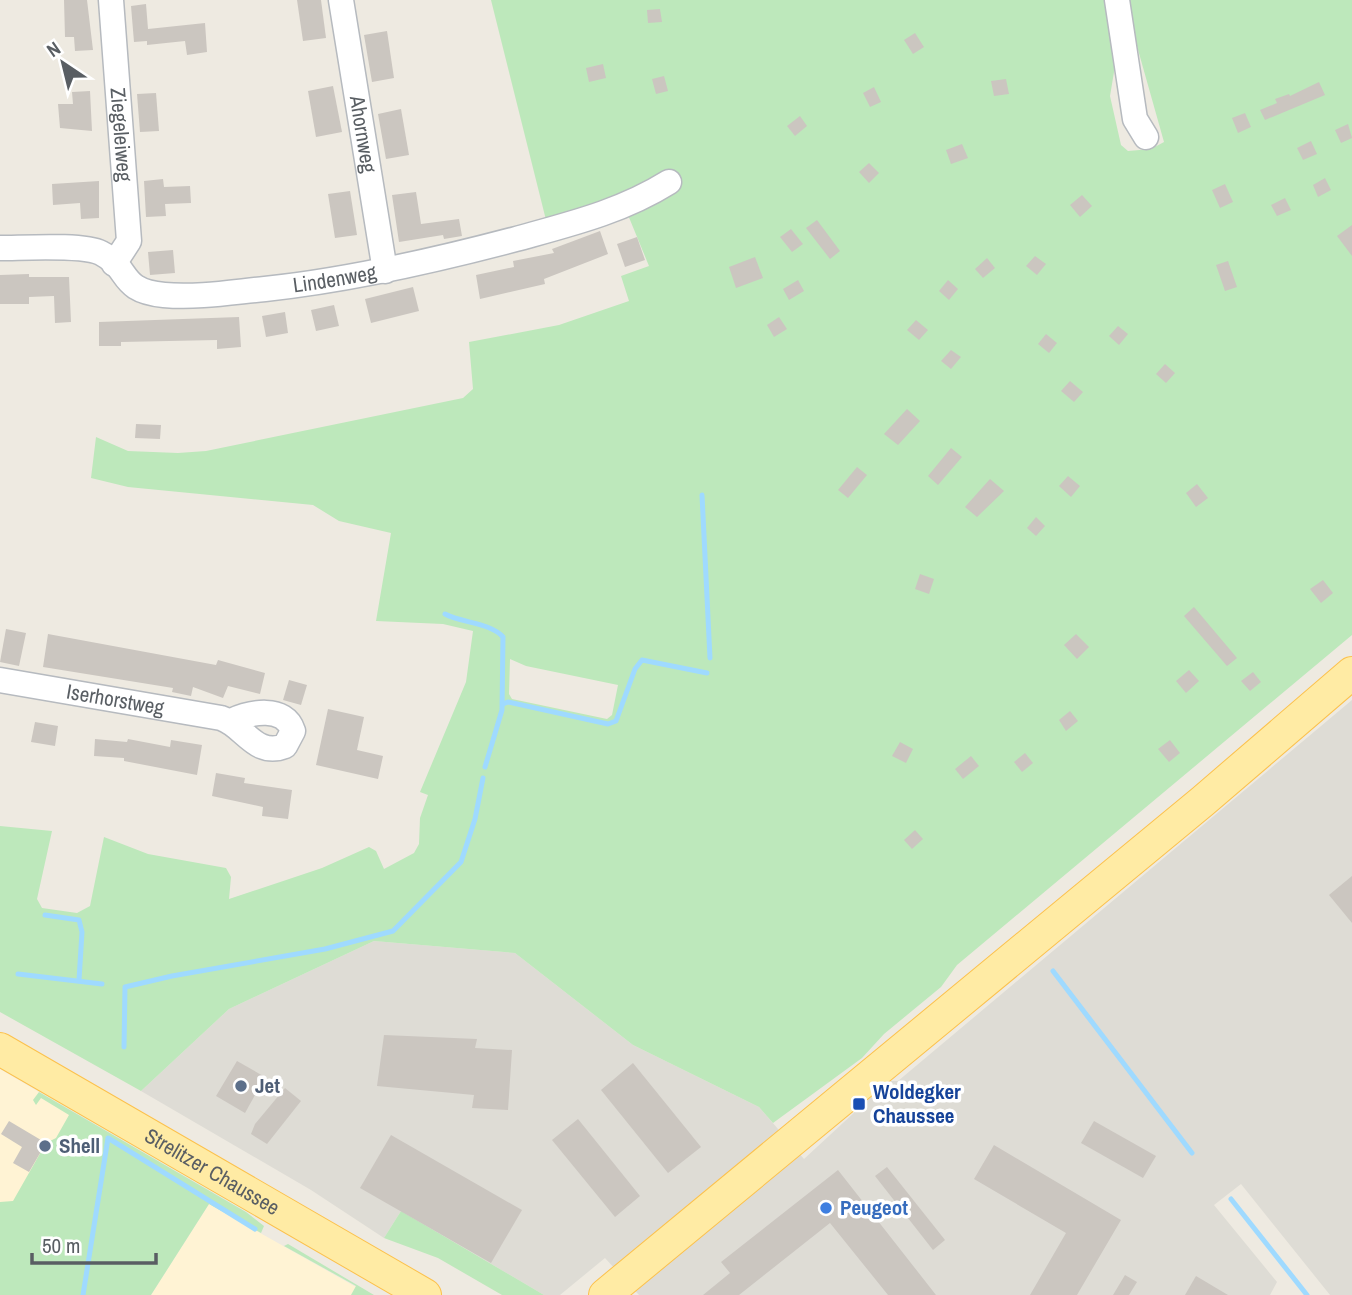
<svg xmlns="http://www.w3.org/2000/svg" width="1352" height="1295" font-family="'Archivo Narrow',sans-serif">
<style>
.commercial{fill:#fff3d4}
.industrial{fill:#dedcd5}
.green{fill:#bde8bb;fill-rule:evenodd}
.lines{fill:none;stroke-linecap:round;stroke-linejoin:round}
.stream{stroke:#9fdaff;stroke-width:5}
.building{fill:#cbc6c0}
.minor-casing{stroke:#b6babf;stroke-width:27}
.major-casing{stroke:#fcc14c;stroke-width:34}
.minor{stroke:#fff;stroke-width:24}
.major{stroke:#ffeba4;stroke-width:32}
.service-dot{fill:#5c6f8a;stroke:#fff;stroke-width:2.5}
.transit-dot{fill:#1a4fb4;stroke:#fff;stroke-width:2.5}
.shop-dot{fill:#3f7fe0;stroke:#fff;stroke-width:2.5}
.labels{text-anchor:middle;stroke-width:7;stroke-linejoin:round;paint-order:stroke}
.street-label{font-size:21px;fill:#595e63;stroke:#fff}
.service-label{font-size:21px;font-weight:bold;fill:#4e5e75;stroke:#fff;text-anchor:start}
.transit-label{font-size:21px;font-weight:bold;fill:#164399;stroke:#fff;text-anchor:start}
.shop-label{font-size:21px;font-weight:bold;fill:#366cbe;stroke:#fff;text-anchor:start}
</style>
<rect width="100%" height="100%" fill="#eeeae1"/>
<g class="commercial">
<polygon points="0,1069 95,1125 0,1223"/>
<polygon points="209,1204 356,1287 351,1295 151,1295"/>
</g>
<polygon class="industrial" points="1352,700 1352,1295 1330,1295 1241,1184 1214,1205 1277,1282 1270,1295 639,1295 605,1258 560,1295 544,1295 401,1211 384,1238 311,1190 141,1091 229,1009 374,941 515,953 633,1045 759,1107 804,1159 870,1098 890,1081 898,1081"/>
<g class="green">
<path d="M491 0H1109L1116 60 1110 96 1121 145 1128 151 1151 149 1164 142 1124 0H1352V635L957 965 941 987 884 1034 862 1058 773 1123 759 1107 633 1045 515 953 374 941 229 1009 141 1091 0 1012V826L52 831 37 899 42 908 77 913 90 906 104 837 148 854 226 868 231 877 229 899 322 868 369 847 376 851 384 869 414 853 419 844 420 818 428 795 420 792 466 682 473 631 443 624 376 621 391 533 339 521 313 505 128 487 91 478 96 437 128 451 178 453 206 451 463 398 473 389 469 342 559 325 629 301 621 276 649 266 628 215 547 224ZM510 659 526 666 618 685 612 715 607 719 512 699 509 694Z"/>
<polygon points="39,1092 246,1212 264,1226 261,1233 209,1204 151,1295 0,1295 0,1202 13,1201 46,1143 56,1138 69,1115 41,1098 36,1105 33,1100"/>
<polygon points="401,1211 544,1295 502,1295 438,1258 384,1238"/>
<polygon points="288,1244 374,1295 351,1295 356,1286 284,1246"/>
</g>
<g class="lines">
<g class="stream">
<polyline points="702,495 710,658"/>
<path d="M445 614C462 623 491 623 503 637L502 710 485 767"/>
<polyline points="503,704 508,702 608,724 616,721 635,669 642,660 707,673"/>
<polyline points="45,915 79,920 82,932 79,980"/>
<polyline points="1053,971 1192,1153"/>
<polyline points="18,974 102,984"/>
<polyline points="124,1047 125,987 172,976 325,949 393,931 461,862 475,819 483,778"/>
<polyline points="1231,1199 1307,1295"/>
<polyline points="83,1295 108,1138 255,1229"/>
</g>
</g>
<g class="building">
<polygon points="64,0 87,0 93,50 75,51 74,37 65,37"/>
<polygon points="297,0 321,0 326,38 303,41"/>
<polygon points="146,4 148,29 205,23 207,52 187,55 185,41 147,45 147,41 134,42 131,6"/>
<polygon points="660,9 662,22 648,23 647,10"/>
<polygon points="387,31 394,78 372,82 364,35"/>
<polygon points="915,33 924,47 913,54 904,40"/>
<polygon points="603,64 606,78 589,82 586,68"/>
<polygon points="664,76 668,91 656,94 652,79"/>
<polygon points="1006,79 1009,94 994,96 991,81"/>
<polygon points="1319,82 1325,95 1265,120 1260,110 1277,103 1275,99 1289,94 1290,96"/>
<polygon points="333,86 342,132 316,137 308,91"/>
<polygon points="874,87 881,102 870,107 863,93"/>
<polygon points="90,91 92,131 60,128 58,104 73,104 72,92"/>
<polygon points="156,93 159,131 140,132 137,94"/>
<polygon points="401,109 409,155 386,159 378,114"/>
<polygon points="1245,113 1251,127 1238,133 1232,118"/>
<polygon points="800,116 807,126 795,136 787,126"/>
<polygon points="1348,124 1352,138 1341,143 1335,130"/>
<polygon points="1311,141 1317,154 1303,160 1297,148"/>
<polygon points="962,144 968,158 951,164 946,150"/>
<polygon points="869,163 879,173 869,183 859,172"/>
<polygon points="1325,178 1331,190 1318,197 1313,185"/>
<polygon points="163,179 164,187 190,186 191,203 165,204 166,216 146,217 144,181"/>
<polygon points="99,181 99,218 81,219 80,203 53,205 52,184"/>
<polygon points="1225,184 1233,202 1220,208 1212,190"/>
<polygon points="350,191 357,235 335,238 328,194"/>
<polygon points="416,192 421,224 459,219 462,236 444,239 443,235 399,242 392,195"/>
<polygon points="1082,195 1092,206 1080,217 1070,205"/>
<polygon points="1285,198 1291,210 1277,216 1271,205"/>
<polygon points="817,220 840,251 830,259 806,228"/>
<polygon points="1352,225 1352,256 1337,236"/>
<polygon points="791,229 803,244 792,252 780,237"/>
<polygon points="600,231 608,254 544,279 545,284 480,299 476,275 514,267 513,261 554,253 552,249"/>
<polygon points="637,237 645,260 625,267 617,244"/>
<polygon points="173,250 175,273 150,275 148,252"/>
<polygon points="1035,256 1046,264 1037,275 1026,266"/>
<polygon points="755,257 763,278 736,288 729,267"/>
<polygon points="987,258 995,268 983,278 975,269"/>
<polygon points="1228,261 1237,287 1225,291 1216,265"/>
<polygon points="29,274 29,277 69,277 71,322 55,323 54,296 29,297 29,304 0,304 0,275"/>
<polygon points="798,280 804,291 789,300 783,289"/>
<polygon points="948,280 958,289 949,300 939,291"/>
<polygon points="413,287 419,311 371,323 365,299"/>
<polygon points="334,305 339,326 316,331 311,310"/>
<polygon points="285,312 288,333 266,337 262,316"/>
<polygon points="239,317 241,347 217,349 217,340 121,342 121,346 99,346 99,322"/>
<polygon points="779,317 787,329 774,337 767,325"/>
<polygon points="916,320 928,330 919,340 907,330"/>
<polygon points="1118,326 1128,334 1119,345 1109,336"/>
<polygon points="1046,334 1057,343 1049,353 1038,344"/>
<polygon points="951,350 961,357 951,369 941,361"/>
<polygon points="1165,364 1175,373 1166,383 1156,374"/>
<polygon points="1070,381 1083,392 1074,402 1061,391"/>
<polygon points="907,409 920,421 898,445 884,434"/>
<polygon points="136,424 161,425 160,439 135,438"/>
<polygon points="951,448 962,457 938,485 928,476"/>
<polygon points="857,467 867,475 848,498 838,490"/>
<polygon points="1068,476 1080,486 1071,497 1059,486"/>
<polygon points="990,479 1004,491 977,517 965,507"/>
<polygon points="1197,484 1208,498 1196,507 1186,493"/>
<polygon points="1036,517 1045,526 1036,536 1027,528"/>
<polygon points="920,574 934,579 929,594 915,589"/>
<polygon points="1323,580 1333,593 1321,603 1310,589"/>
<polygon points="1194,607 1237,658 1227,666 1184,616"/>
<polygon points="6,629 26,633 19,666 0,662"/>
<polygon points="48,634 216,665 218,660 265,673 260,694 228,686 223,698 193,687 191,696 172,692 173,688 43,667"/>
<polygon points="1076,634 1089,647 1077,659 1064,645"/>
<polygon points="1189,670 1199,681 1186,693 1176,681"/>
<polygon points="1253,672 1261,682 1250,691 1241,681"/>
<polygon points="289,680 307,685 301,705 283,700"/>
<polygon points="328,709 364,717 357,750 383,756 378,779 316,765"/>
<polygon points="1070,711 1078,721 1066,731 1059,720"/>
<polygon points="35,722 58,726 55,746 31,742"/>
<polygon points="95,739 127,742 128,739 170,747 171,740 202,745 197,775 124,761 124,758 94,756"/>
<polygon points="1170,740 1180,753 1169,762 1158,749"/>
<polygon points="900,742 913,749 906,763 892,756"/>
<polygon points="1025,753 1033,763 1022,772 1014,762"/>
<polygon points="971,756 979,766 963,779 955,769"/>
<polygon points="216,773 245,778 244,783 292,790 288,819 262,816 263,807 212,796"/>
<polygon points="915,830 923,839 912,849 904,840"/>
<polygon points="1352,876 1352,923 1329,895"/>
<polygon points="384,1035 477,1039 475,1048 512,1050 508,1110 472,1108 474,1095 377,1086"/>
<polygon points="237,1061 265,1077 245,1113 216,1096"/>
<polygon points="633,1063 701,1147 668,1173 601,1090"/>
<polygon points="285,1088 301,1101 267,1144 251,1134 255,1124"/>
<polygon points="578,1119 640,1196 615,1217 552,1140"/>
<polygon points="9,1121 46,1143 29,1172 13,1163 22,1147 1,1134"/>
<polygon points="1094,1121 1156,1156 1143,1178 1081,1143"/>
<polygon points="391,1135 522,1210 491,1263 360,1188"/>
<polygon points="994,1145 1121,1220 1077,1295 1030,1295 1066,1233 974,1179"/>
<polygon points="887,1167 945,1240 933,1250 875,1176"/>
<polygon points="838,1170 936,1295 888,1295 830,1223 739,1295 703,1295 730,1273 721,1262"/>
<polygon points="1125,1275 1137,1282 1129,1295 1113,1295"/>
<polygon points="1196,1276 1228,1295 1185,1295"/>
</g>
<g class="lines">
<g class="minor-casing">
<g id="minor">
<path id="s1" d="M111 0 129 241 114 264"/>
<path id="s2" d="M341 0 385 271"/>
<polyline points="1117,0 1135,119 1146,137"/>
<path id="s3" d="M0 248C23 248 83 244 101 253 132 269 117 290 164 295 197 298 233 292 265 289 350 280 433 261 516 239 570 224 621 212 669 182"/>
<path id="s4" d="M0 680 221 718C244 725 255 758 285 746L293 731C285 705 250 712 231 721"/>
</g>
</g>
<g class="major-casing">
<g id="major">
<path id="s5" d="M0 1049 425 1295"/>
<polyline points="605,1295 1203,801 1352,673"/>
</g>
</g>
<use href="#minor" class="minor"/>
<use href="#major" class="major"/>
</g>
<g class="service-dot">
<circle cx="241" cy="1086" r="7"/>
<circle cx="45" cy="1146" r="7"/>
</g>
<rect class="transit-dot" x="852" y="1097" width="14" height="14" rx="3.5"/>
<circle class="shop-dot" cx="826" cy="1208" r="7"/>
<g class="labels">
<g class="street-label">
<text dy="7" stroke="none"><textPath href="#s1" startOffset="135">Ziegeleiweg</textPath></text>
<text dy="7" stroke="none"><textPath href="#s2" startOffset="136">Ahornweg</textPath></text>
<text dy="7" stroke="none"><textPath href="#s3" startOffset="352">Lindenweg</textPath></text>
<text dy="7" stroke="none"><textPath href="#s4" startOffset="117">Iserhorstweg</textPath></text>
<text dy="7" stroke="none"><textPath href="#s5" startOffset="245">Strelitzer Chaussee</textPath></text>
</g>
<g class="service-label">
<text x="255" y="1093">Jet</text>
<text x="59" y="1153">Shell</text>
</g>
<g class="transit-label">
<text x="873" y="1099">Woldegker<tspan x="873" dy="24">Chaussee</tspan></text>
</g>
<g class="shop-label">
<text x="840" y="1215">Peugeot</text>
</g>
</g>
<g transform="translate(63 63) rotate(325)" stroke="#ffffff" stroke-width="5" paint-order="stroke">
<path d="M0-5L12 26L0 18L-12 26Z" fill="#595e63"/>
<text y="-10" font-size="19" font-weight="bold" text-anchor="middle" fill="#595e63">N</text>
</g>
<path d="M32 1253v10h124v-10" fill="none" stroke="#595e63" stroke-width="3.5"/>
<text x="42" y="1253" font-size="21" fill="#595e63" stroke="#ffffff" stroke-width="5" paint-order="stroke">50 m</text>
</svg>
